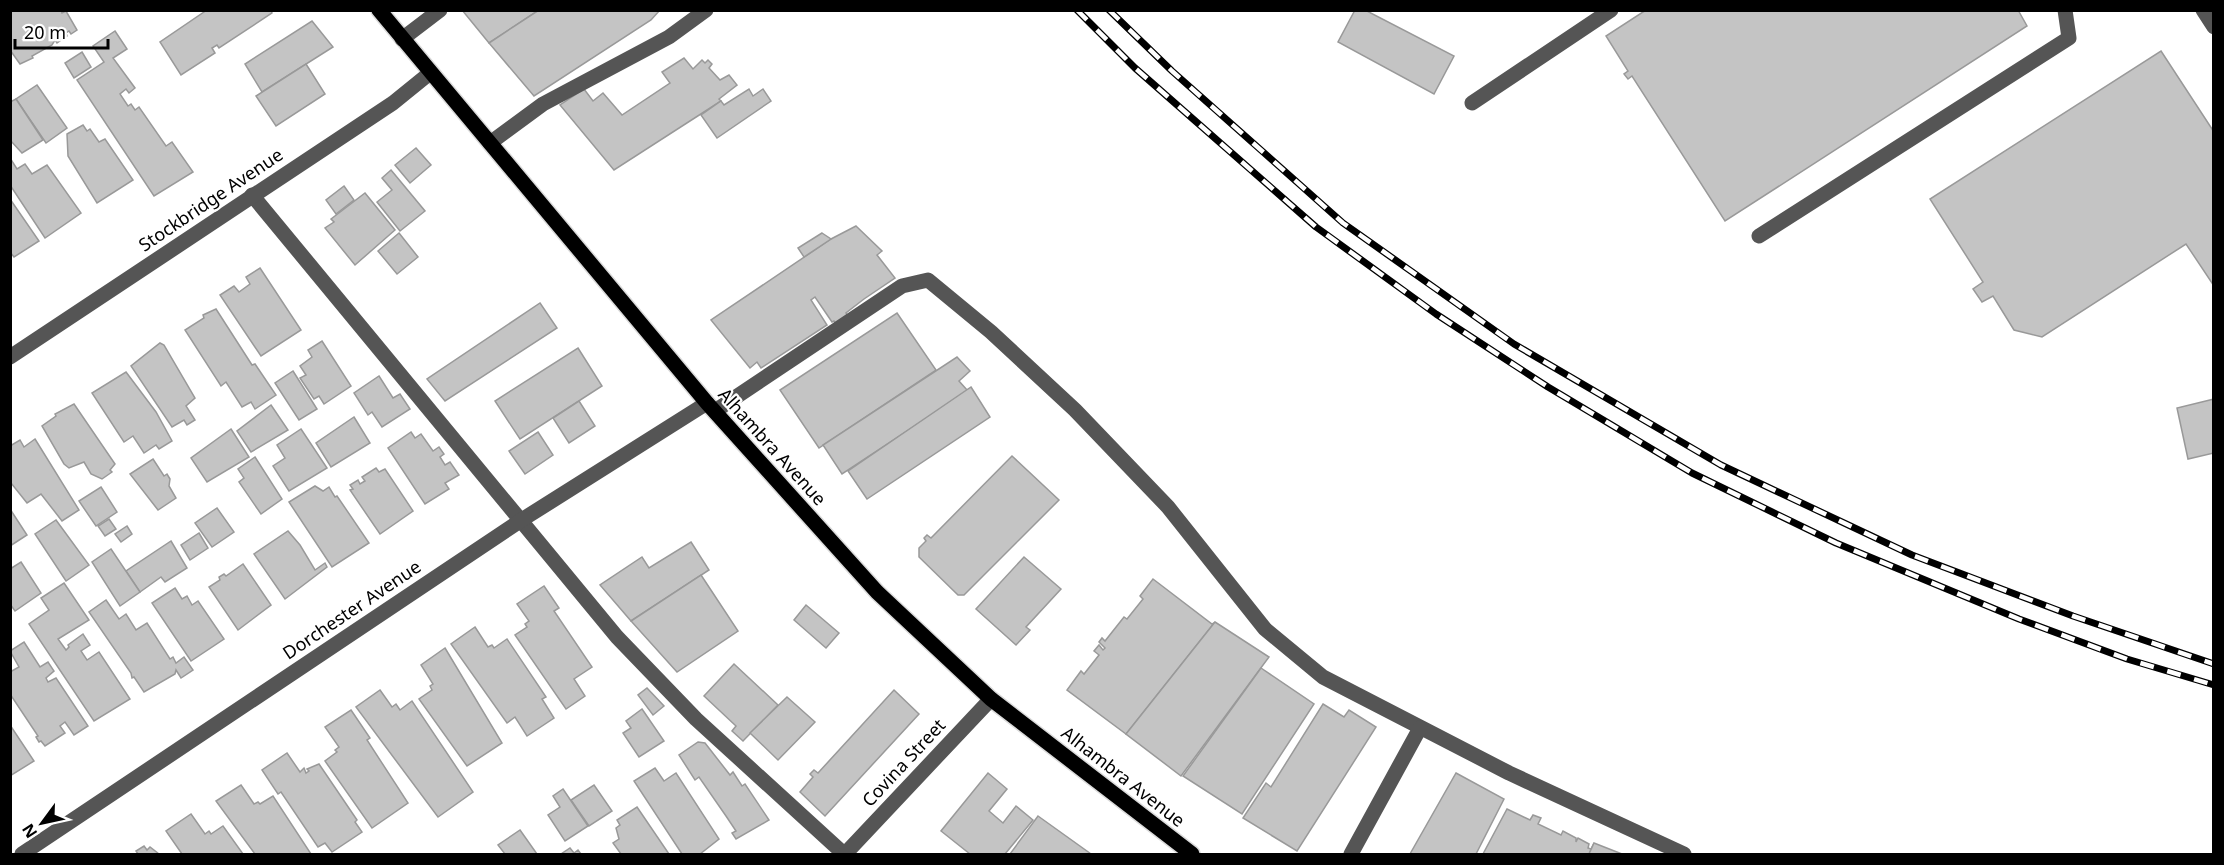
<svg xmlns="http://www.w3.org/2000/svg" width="2224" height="865" font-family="'Noto Sans',sans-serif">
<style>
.building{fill:#c4c4c4;stroke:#999;stroke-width:1.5}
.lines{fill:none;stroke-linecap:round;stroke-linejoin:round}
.major-casing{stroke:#dbdbdb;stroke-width:18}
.minor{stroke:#555;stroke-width:15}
.major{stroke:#000;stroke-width:15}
.rail-casing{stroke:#000;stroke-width:7}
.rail{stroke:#fff;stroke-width:4.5;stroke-dasharray:14;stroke-linecap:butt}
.labels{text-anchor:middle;stroke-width:4.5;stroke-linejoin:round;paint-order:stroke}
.street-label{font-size:18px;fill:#000;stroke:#fff}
</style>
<rect width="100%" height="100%" fill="#fff"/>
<g class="building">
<polygon points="10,10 61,10 62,13 66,11 77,30 71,34 69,31 66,33 67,36 57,43 55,40 52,45 32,56 33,58 20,64 10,50"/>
<polygon points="207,10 271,10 272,13 219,48 217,45 212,48 215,53 181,75 160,42"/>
<polygon points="462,10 539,10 489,43"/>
<polygon points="539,10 660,10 651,20 534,96 489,43"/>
<polygon points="1355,10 1365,10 1454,56 1434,94 1338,42"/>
<polygon points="1646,10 2018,10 2027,26 1725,221 1632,76 1628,79 1624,74 1628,71 1606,36"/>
<polygon points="312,21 333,47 262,92 245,64"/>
<polygon points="115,31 127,49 113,58 135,88 129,93 126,89 120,94 128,106 131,104 135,110 139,107 166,146 172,142 193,172 154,196 77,80 104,62 93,46"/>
<polygon points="2161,51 2214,132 2214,286 2186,244 2042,337 2014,330 1993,296 1982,302 1973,289 1983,282 1930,199"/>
<polygon points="82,52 91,67 74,78 65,63"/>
<polygon points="684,58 693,69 702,60 705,63 708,60 712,64 709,68 720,80 729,75 737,85 719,99 721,101 614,170 560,105 584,89 593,101 603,93 622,115 670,83 662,72"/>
<polygon points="306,64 325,94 276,126 256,96"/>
<polygon points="37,85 67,128 46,143 16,99"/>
<polygon points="749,89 753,96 763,89 771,101 717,138 701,115 721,101 724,105"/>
<polygon points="16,99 43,140 22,153 10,140 10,102"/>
<polygon points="83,125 87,131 90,129 99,142 105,139 133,180 97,203 68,156 67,134"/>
<polygon points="416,148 431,165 410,183 395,165"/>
<polygon points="10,158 17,169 25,164 32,174 47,165 81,213 45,238 10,185"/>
<polygon points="391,170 425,211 400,231 377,202 392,190 382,178"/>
<polygon points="344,186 354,200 336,214 326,200"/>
<polygon points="365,193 395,230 355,265 325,228 334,222 331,219"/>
<polygon points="10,199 39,241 14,257 10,252"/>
<polygon points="856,226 882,251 877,255 895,278 864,299 846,313 848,316 836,324 834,321 832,322 815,297 811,300 827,325 761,368 757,362 750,368 711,320 831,239"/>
<polygon points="399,233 418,257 397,274 378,251"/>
<polygon points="822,233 831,239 804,257 798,248"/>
<polygon points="260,268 301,330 261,356 220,295 234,286 239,292 250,284 246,277"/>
<polygon points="540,303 557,328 445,401 427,379"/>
<polygon points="216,309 252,365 255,364 276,395 255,409 251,402 242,407 226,382 221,386 185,330 204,318 203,315"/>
<polygon points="897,313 936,370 819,448 780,390"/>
<polygon points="322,341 351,386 324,404 319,396 314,399 300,378 306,375 300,366 312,357 308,350"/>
<polygon points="160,343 164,345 195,398 186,406 195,420 187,425 184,420 172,427 131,366"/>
<polygon points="578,348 602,386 520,439 495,401"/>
<polygon points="957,357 970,371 959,381 968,391 842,474 823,445"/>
<polygon points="293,371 317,409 299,420 275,383"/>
<polygon points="126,372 156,412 172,441 159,449 156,445 144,453 133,436 124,442 92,393"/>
<polygon points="379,376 393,398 400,394 410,409 382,427 372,412 368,415 354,393"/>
<polygon points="971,387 990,417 867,499 848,471"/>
<polygon points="2214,399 2214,453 2188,459 2177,408"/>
<polygon points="579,401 595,426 569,443 553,418"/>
<polygon points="74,404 115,464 110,470 112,472 102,479 91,474 84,462 69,468 64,464 42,426 56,416 55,414"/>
<polygon points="271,405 288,430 251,452 237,431"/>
<polygon points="354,417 370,443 331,467 316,443"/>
<polygon points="231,429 249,457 207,482 191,458"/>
<polygon points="301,429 327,468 289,491 273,466 285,458 277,445"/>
<polygon points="411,432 415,438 421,434 433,451 439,447 444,454 440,457 445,465 450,462 459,475 445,483 449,489 425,504 388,448"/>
<polygon points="538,432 553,455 525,474 509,451"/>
<polygon points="35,439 79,510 62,521 41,494 27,503 11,483 10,446 20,440 24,447"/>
<polygon points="1012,456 1059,500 964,595 958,595 919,557 919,548 926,541 924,538 927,535 931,538"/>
<polygon points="255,457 282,499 261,514 239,482 244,478 238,469"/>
<polygon points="153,459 164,476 167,474 170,479 169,486 176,498 158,510 130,474"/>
<polygon points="376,468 379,472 385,469 413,511 380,534 350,490 353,489 350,485 358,480 360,484 365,481 362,477"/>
<polygon points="315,486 323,491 329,487 335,497 337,496 369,543 332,567 289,502"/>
<polygon points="101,487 117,512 96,526 79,501"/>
<polygon points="217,508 234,532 212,547 195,523"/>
<polygon points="10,509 27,535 10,546"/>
<polygon points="109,519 116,529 105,536 98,526"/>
<polygon points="56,520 89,565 66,581 35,534"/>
<polygon points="127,526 132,534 121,542 115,534"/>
<polygon points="288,531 300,545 315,570 325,563 327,567 285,599 254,554"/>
<polygon points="199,533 208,548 190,560 181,545"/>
<polygon points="171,541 187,568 165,582 161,577 140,592 126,571"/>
<polygon points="691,542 709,570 631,621 600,585 642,557 649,568"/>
<polygon points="111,549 140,592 120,606 92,562"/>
<polygon points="1024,557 1061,589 1026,627 1030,630 1016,645 976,609"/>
<polygon points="21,562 41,593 15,611 10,604 10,569"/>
<polygon points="243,564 271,605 238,630 209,587 220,580 219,577 224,574 226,576"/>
<polygon points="701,575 738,631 677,672 631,621"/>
<polygon points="1153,579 1212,624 1215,622 1126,734 1067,690 1081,671 1084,674 1099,655 1094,651 1099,645 1103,650 1105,648 1099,642 1102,638 1105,641 1124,617 1127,619 1143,599 1140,596"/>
<polygon points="64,583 89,620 58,639 66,650 69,647 68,645 83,634 90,645 81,651 87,660 99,652 130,699 94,721 29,624 49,610 41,598"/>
<polygon points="544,586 559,608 554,611 592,667 574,679 585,696 566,709 515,635 527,627 525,624 529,621 517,604"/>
<polygon points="175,588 182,599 187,596 192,605 198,601 224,639 191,661 152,603"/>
<polygon points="106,600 119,619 126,614 136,630 147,623 170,659 173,657 176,663 184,657 193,670 181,678 176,670 175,674 144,692 134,677 132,678 131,673 89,612"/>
<polygon points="806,605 839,633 826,648 794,620"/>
<polygon points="1215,622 1269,657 1181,776 1126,734"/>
<polygon points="475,627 488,647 492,645 494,648 507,639 546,697 542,699 554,718 527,736 515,717 507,723 451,644"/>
<polygon points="24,642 40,667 48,662 54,671 46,678 48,682 56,678 88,726 74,735 65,722 60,726 65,733 45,746 41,741 39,742 36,737 38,736 10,694 10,672 19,667 10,651"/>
<polygon points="445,648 502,743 467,766 419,699 432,690 430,686 433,684 421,665"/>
<polygon points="734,664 778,705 743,741 732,731 736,726 704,696"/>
<polygon points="1261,668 1314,704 1242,814 1183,776"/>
<polygon points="647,688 664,706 653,715 638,695"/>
<polygon points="380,690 392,707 396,704 400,710 412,701 473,792 438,817 356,707"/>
<polygon points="894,690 919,714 825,816 800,792 813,777 810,774 814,770 818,773"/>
<polygon points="787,697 815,722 778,760 750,733"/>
<polygon points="1323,704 1344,717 1349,710 1376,727 1297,851 1243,818 1266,783 1271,787"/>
<polygon points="642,709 664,741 639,757 623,733 631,728 626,721"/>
<polygon points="351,710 370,738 367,740 408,803 372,828 325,761 337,752 335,750 339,747 325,727"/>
<polygon points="10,725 34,761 10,776"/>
<polygon points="698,742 705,743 730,775 733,772 742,786 745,784 769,820 736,839 732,833 736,831 726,816 699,777 695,780 679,755"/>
<polygon points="287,753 300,772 304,768 306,773 309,771 307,769 319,764 357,820 355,822 362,832 332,852 325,843 318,847 281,792 278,794 262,770"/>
<polygon points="655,768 664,781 676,773 719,839 700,854 682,854 634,781"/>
<polygon points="988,773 1007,789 989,811 1003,823 1016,806 1033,820 1005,854 970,854 941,831"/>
<polygon points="1456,773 1504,799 1476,854 1410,854"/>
<polygon points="241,785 254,804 258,802 260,804 273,796 311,854 255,854 216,801"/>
<polygon points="594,785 612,811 589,826 571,800"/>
<polygon points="563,789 588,826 565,841 548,815 560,807 553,796"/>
<polygon points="637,807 669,854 621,854 613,843 619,839 616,828 620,825 617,820"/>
<polygon points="1507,809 1530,820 1533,815 1541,818 1538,824 1561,835 1563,831 1576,838 1576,842 1578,838 1589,844 1588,848 1591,849 1594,843 1589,854 1483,854"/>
<polygon points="191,814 205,834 209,831 211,834 223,826 243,854 182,854 166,831"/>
<polygon points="1038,816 1091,854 1010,854"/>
<polygon points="520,830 537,854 505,854 498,845"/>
<polygon points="1594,843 1622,854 1589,854"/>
<polygon points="144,846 147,850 150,847 159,854 138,854 136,851"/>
<polygon points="570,848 574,853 578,850 581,854 561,854"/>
</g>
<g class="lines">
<g class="major-casing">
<polyline id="major" points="379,10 707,403 877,592 991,699 1192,854"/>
</g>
<g class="minor">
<polyline points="2203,10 2214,27"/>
<polyline points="402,39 440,10"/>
<polyline points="1472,103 1611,10"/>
<polyline points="490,143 543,104 669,37 706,10"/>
<polyline points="252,195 617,637 696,719 844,854"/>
<polyline points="1759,236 2069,38 2065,10"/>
<polyline points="10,357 393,103 430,73"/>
<polyline points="715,411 902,286 928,280 991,332 1075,410 1168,507 1265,629 1323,677 1509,773 1684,854"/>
<polyline points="22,854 520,521 707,403"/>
<polyline points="845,854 991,699"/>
<polyline points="1351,854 1420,728"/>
</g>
<use href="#major" class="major"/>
<g class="rail-casing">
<g id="rail">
<polyline points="1077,10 1135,68 1316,227 1436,314 1548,387 1692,473 1836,543 2019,619 2127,659 2214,685"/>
<polyline points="1109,10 1172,71 1343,223 1514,344 1721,465 1912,555 2073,616 2214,664"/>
</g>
</g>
<use href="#rail" class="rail"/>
</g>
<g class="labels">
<g class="street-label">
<text transform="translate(211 200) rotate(-34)" y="6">Stockbridge Avenue</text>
<text transform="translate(772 447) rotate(48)" y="6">Alhambra Avenue</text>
<text transform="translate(352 610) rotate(-34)" y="6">Dorchester Avenue</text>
<text transform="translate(904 763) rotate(-47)" y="6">Covina Street</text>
<text transform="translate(1123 777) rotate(38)" y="6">Alhambra Avenue</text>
</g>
</g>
<rect width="2224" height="865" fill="none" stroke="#000000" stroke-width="24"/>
<g transform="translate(42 823) rotate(237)" stroke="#ffffff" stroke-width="4.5" paint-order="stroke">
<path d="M0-4.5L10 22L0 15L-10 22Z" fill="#000000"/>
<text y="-9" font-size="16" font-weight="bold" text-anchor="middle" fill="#000000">N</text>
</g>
<path d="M15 39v9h93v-9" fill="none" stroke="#000000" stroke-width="3"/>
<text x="24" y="39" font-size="18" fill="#000000" stroke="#ffffff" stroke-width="4.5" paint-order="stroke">20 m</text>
</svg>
